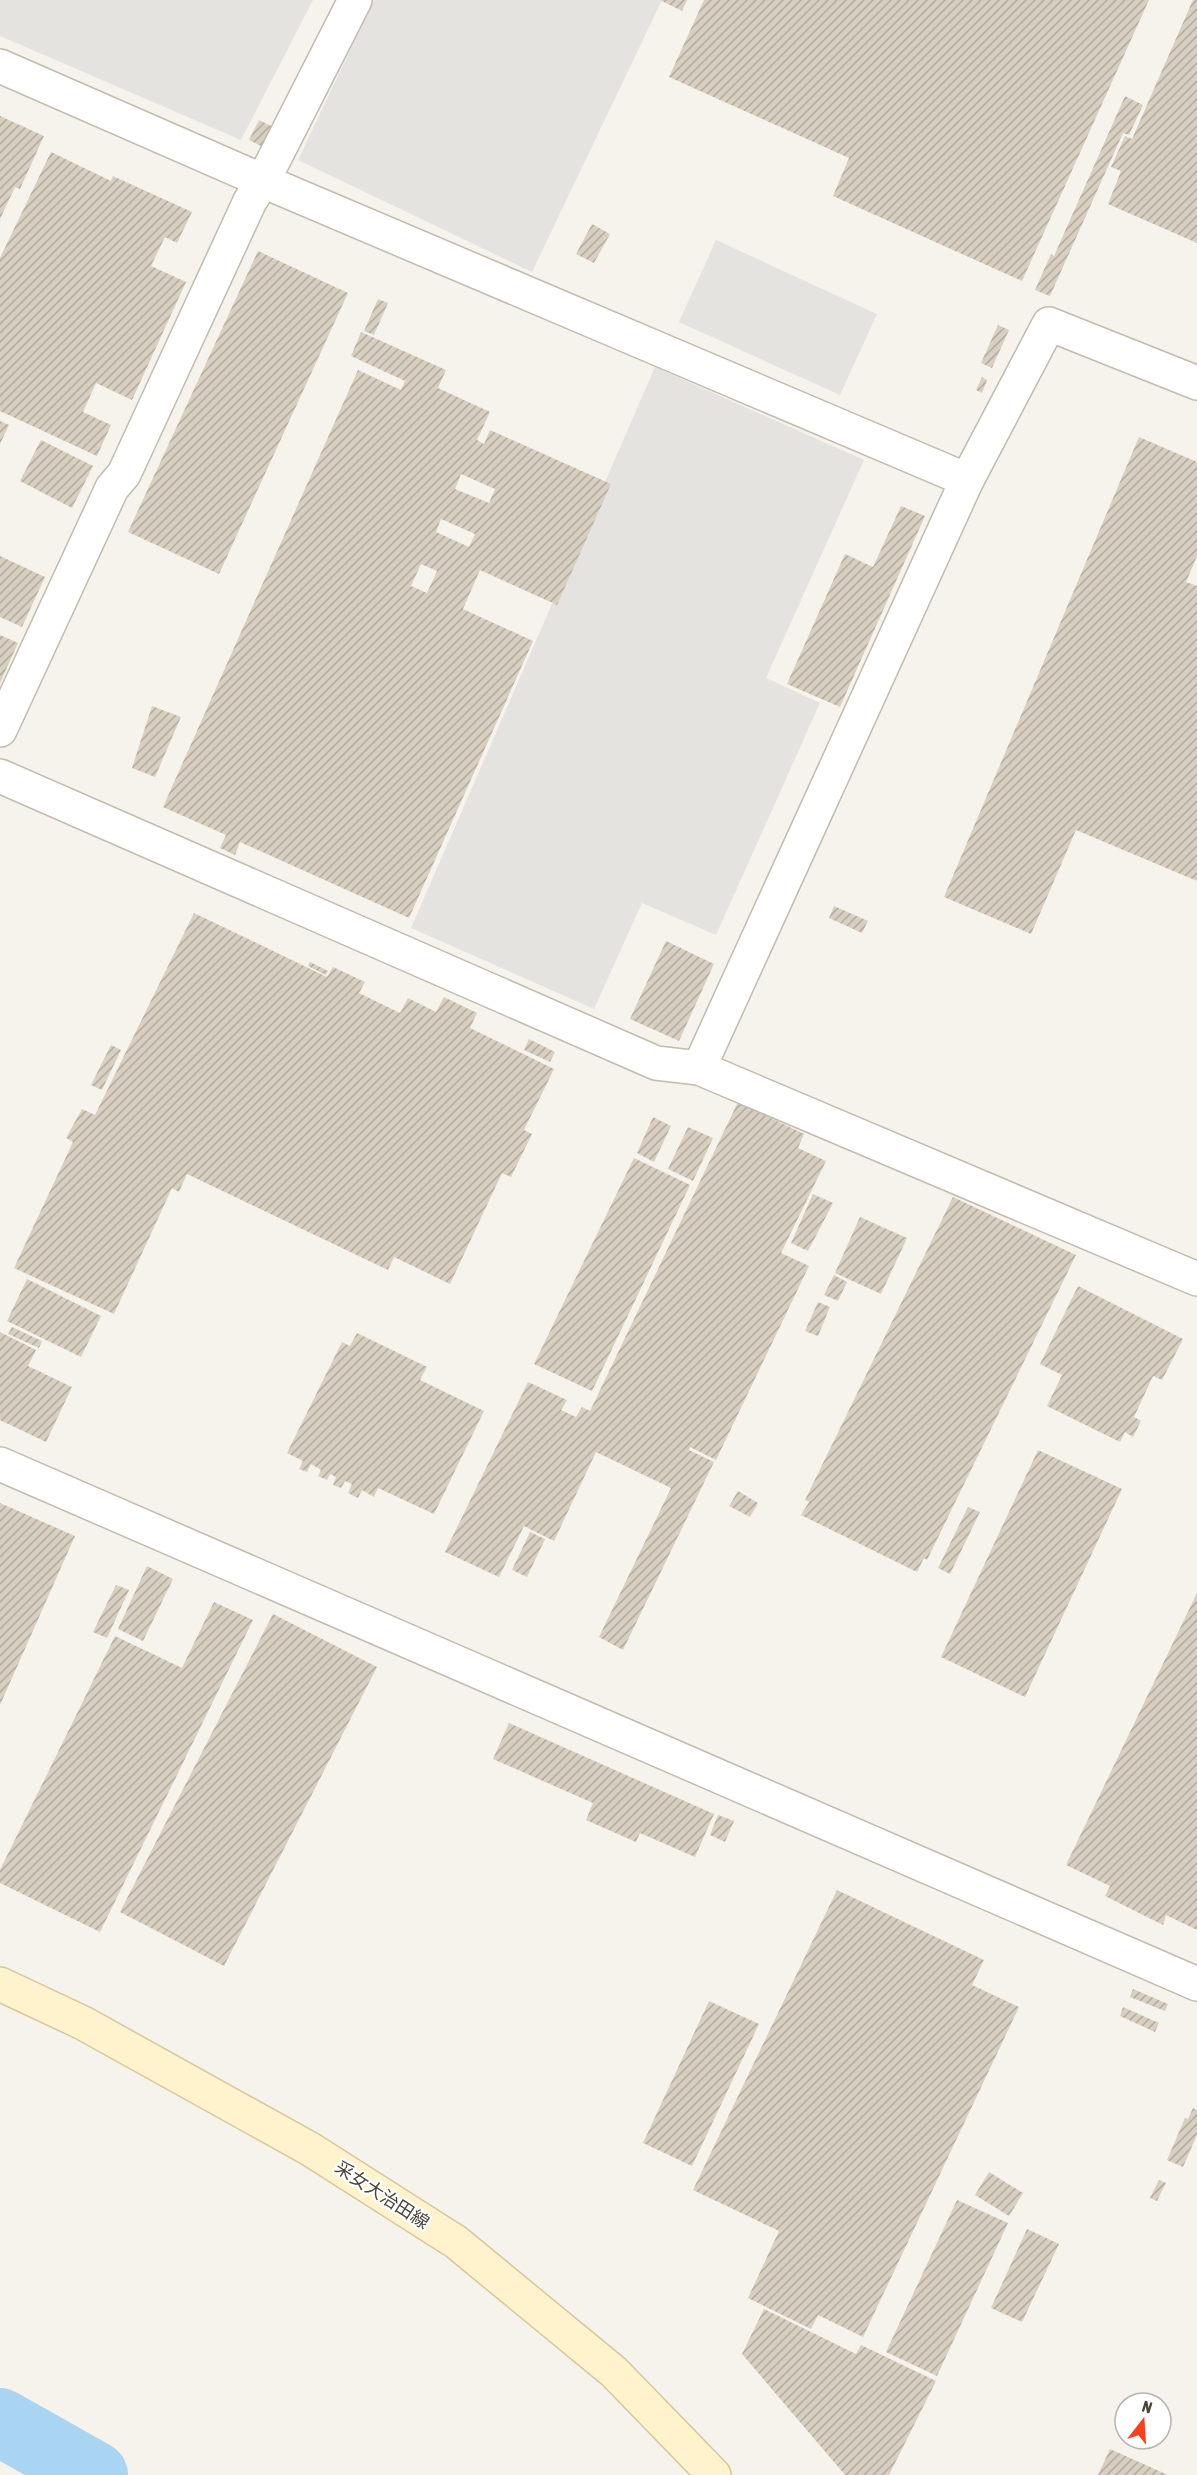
<svg xmlns="http://www.w3.org/2000/svg" width="1197" height="2475" font-family="'Asap Condensed','Noto Sans JP',sans-serif">
<style>
.parking{fill:#e5e3e0}
.lines{fill:none;stroke-linecap:round;stroke-linejoin:round}
.river{stroke:#a9d4f2;stroke-width:68}
.building{fill:url(#building-hatch);fill-rule:evenodd}
.minor-casing{stroke:#c2bbae;stroke-width:36}
.secondary-casing{stroke:#d6c79b;stroke-width:36}
.minor{stroke:#fff;stroke-width:33}
.secondary{stroke:#fff3cd;stroke-width:33}
.labels{text-anchor:middle;stroke-width:4.5;stroke-linejoin:round;paint-order:stroke}
.street-label{font-size:18px;fill:#4b4439;stroke:#fff}
</style>
<defs>
<pattern id="building-hatch" width="6" height="6" patternUnits="userSpaceOnUse" patternTransform="scale(1.5)"><rect width="6" height="6" fill="#d8cfc1"/><path d="M-1 1l2-2M0 6l6-6M5 7l2-2" fill="none" stroke="#b1aa9e"/></pattern>
</defs>
<rect width="100%" height="100%" fill="#f6f3ec"/>
<g class="parking">
<polygon points="0,0 313,0 241,140 0,36"/>
<polygon points="374,0 662,0 532,272 298,160"/>
<polygon points="716,240 877,314 840,395 679,322"/>
<polygon points="655,367 864,460 766,678 820,703 716,935 642,903 594,1009 411,928"/>
</g>
<g class="lines">
<polyline class="river" points="0,2422 94,2475"/>
</g>
<g class="building">
<polygon points="660,0 687,0 682,11"/>
<polygon points="704,0 1149,0 1022,281 833,196 849,158 669,77"/>
<polygon points="1193,0 1197,0 1197,243 1108,204 1121,171 1111,167 1125,136 1132,139"/>
<polygon points="1125,96 1143,105 1129,135 1123,133 1050,296 1035,290 1051,254 1054,256"/>
<polygon points="0,116 44,136 20,189 15,187 0,219"/>
<polygon points="259,120 273,127 263,147 249,140"/>
<polygon points="51,152 111,181 113,176 192,212 177,243 165,237 151,266 186,282 132,400 96,383 83,412 111,425 97,456 0,411 0,258"/>
<polygon points="592,224 610,234 594,263 576,254"/>
<polygon points="258,251 348,293 219,574 128,532"/>
<polygon points="378,299 388,303 374,335 364,331"/>
<polygon points="998,325 1009,330 992,368 981,363"/>
<path d="M361 332 446 370 438 388 490 412 477 440 484 444 490 430 611 484 557 605 480 570 463 609 533 641 409 918 240 842 235 855 220 848 226 835 163 807 358 370 401 390 405 381 351 356ZM461 474 495 489 489 503 455 489ZM441 519 475 534 469 547 436 532ZM421 564 437 571 427 593 411 586Z"/>
<polygon points="982,377 987,380 982,393 976,390"/>
<polygon points="0,421 9,425 0,444"/>
<polygon points="1139,437 1197,462 1197,556 1186,582 1197,586 1197,881 1076,830 1031,934 944,897"/>
<polygon points="41,440 93,466 72,508 20,481"/>
<polygon points="901,506 925,516 840,707 787,684 845,554 873,567"/>
<polygon points="0,556 45,577 22,627 0,617"/>
<polygon points="0,635 18,643 0,683"/>
<polygon points="152,706 181,717 155,777 132,768"/>
<polygon points="834,906 868,921 862,933 829,918"/>
<polygon points="194,913 327,977 333,967 365,982 359,993 400,1013 408,998 436,1012 444,997 477,1013 470,1028 554,1069 524,1130 532,1134 511,1177 502,1173 450,1284 394,1257 388,1270 187,1174 179,1192 172,1188 114,1314 14,1268 73,1142 66,1138 82,1109 95,1115"/>
<polygon points="666,941 714,964 679,1041 630,1019"/>
<polygon points="310,962 328,971 326,975 308,966"/>
<polygon points="529,1039 555,1052 550,1062 524,1050"/>
<polygon points="111,1045 121,1050 102,1090 91,1085"/>
<polygon points="738,1102 804,1134 798,1148 826,1161 781,1253 809,1266 716,1460 690,1447 689,1450 714,1462 623,1650 599,1637 671,1488 596,1452 554,1541 524,1526 499,1577 445,1552 528,1382 567,1400 561,1410 576,1417 582,1407 590,1411"/>
<polygon points="653,1117 671,1126 654,1162 637,1153"/>
<polygon points="688,1127 713,1138 693,1181 668,1169"/>
<polygon points="634,1158 690,1185 592,1391 534,1364"/>
<polygon points="813,1194 833,1203 808,1251 791,1243"/>
<polygon points="953,1197 1076,1255 927,1560 924,1558 917,1572 801,1515 809,1502 805,1500"/>
<polygon points="860,1217 907,1238 881,1294 835,1273"/>
<polygon points="834,1275 847,1282 838,1301 824,1295"/>
<polygon points="27,1279 101,1316 81,1357 7,1321"/>
<polygon points="1078,1286 1183,1339 1162,1380 1153,1376 1134,1417 1141,1421 1133,1437 1125,1432 1120,1442 1047,1406 1062,1375 1040,1364"/>
<polygon points="818,1302 830,1307 818,1336 805,1331"/>
<polygon points="12,1327 42,1341 39,1348 8,1334"/>
<polygon points="0,1332 36,1350 28,1366 72,1387 46,1442 0,1420"/>
<polygon points="357,1333 427,1367 420,1380 484,1411 434,1514 378,1488 374,1497 362,1490 358,1498 348,1493 352,1484 345,1481 341,1488 333,1485 336,1477 330,1474 327,1480 318,1476 321,1470 311,1464 307,1472 299,1469 303,1461 287,1453 342,1342 350,1346"/>
<polygon points="1038,1450 1122,1489 1025,1697 941,1657"/>
<polygon points="738,1491 758,1503 750,1517 729,1506"/>
<polygon points="0,1503 75,1536 0,1705"/>
<polygon points="968,1507 980,1512 950,1574 938,1568"/>
<polygon points="530,1532 545,1539 527,1577 512,1570"/>
<polygon points="147,1566 173,1579 143,1641 118,1629"/>
<polygon points="116,1585 129,1590 107,1638 93,1632"/>
<polygon points="1197,1593 1197,1930 1166,1915 1163,1925 1105,1896 1110,1886 1066,1865"/>
<polygon points="214,1602 253,1620 100,1932 0,1883 0,1870 115,1636 182,1668"/>
<polygon points="273,1614 377,1667 224,1966 120,1912"/>
<polygon points="509,1723 714,1814 695,1857 640,1833 636,1842 586,1820 593,1803 493,1759"/>
<polygon points="718,1815 734,1821 725,1842 710,1835"/>
<polygon points="837,1890 984,1960 972,1985 1019,2007 863,2337 818,2315 811,2329 748,2298 779,2231 693,2190"/>
<polygon points="1133,1989 1168,2004 1165,2011 1130,1997"/>
<polygon points="709,2001 759,2024 692,2166 643,2143"/>
<polygon points="1123,2007 1159,2023 1155,2032 1120,2016"/>
<polygon points="1193,2108 1197,2110 1197,2135 1183,2167 1167,2160 1185,2118 1188,2119"/>
<polygon points="989,2172 1023,2193 1009,2216 975,2195"/>
<polygon points="1159,2180 1166,2183 1157,2201 1150,2198"/>
<polygon points="957,2200 1008,2223 937,2376 886,2352"/>
<polygon points="1027,2229 1059,2244 1022,2322 991,2308"/>
<polygon points="764,2309 856,2354 861,2345 936,2381 889,2475 845,2475 742,2354"/>
<polygon points="1110,2449 1168,2475 1098,2475"/>
</g>
<g class="lines">
<g class="minor-casing">
<g id="minor">
<polyline points="0,66 263,181 967,480"/>
<polyline points="0,730 112,488 124,474 250,201 263,181 355,0"/>
<polyline points="0,776 656,1063 699,1068 1197,1279"/>
<polyline points="699,1068 967,480 1049,324 1197,383"/>
<polyline points="0,1464 1197,1984"/>
</g>
</g>
<g class="secondary-casing">
<polyline id="secondary" points="0,1984 83,2023 310,2149 456,2242 614,2372 714,2475"/>
</g>
<use href="#minor" class="minor"/>
<use href="#secondary" class="secondary"/>
</g>
<g class="labels">
<g class="street-label">
<text transform="translate(382 2195) rotate(33)" y="6">采女大治田線</text>
</g>
</g>
<g transform="translate(1143 2421) rotate(17)"><circle r="28" fill="#ffffff" stroke="#b7b4b0" stroke-width="1.5"/>
<path d="M0-4.5L10 22L0 15L-10 22Z" fill="#fc3f1d"/>
<text y="-9" font-size="16" font-weight="bold" text-anchor="middle" fill="#4b4439">N</text>
</g>
</svg>
